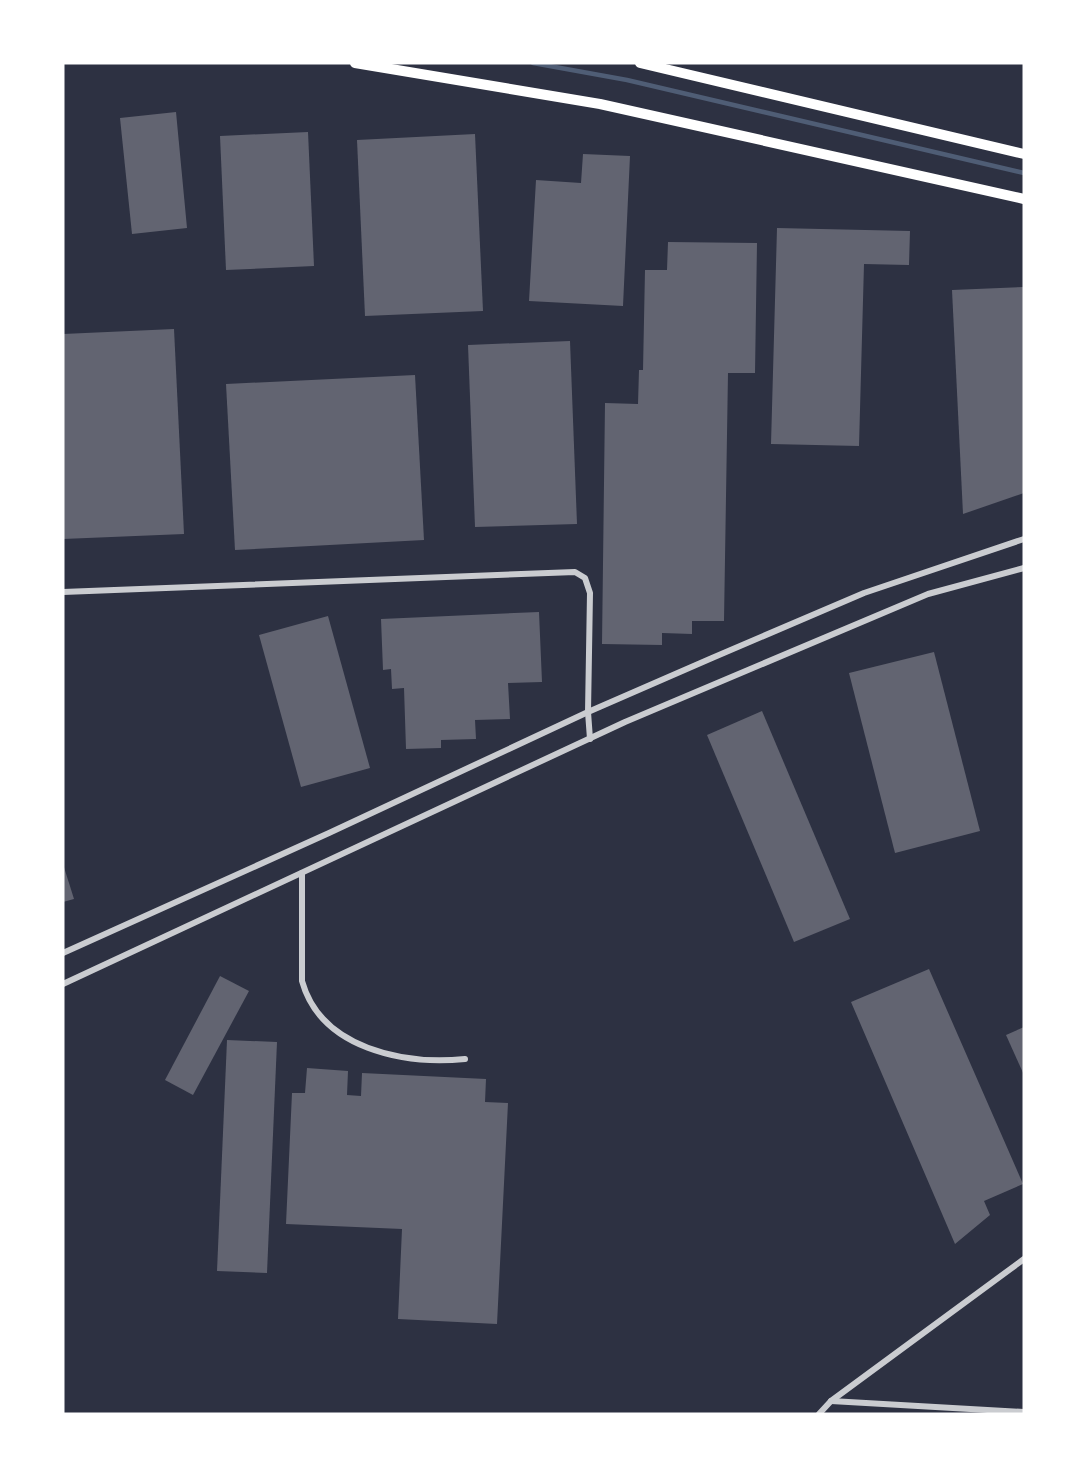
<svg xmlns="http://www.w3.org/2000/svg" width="1087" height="1477" font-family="'Alegreya Sans',sans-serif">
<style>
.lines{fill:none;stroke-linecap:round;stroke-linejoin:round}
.stream{stroke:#4f5d75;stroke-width:4.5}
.building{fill:#626471}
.minor{stroke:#caccd0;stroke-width:6}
.secondary{stroke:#fff;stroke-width:10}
</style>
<rect width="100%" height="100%" fill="#2d3142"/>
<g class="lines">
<polyline class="stream" points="533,63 627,80 1024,173"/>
</g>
<g class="building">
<polygon points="176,112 187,228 132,234 120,118"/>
<polygon points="308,132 314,266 226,270 220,136"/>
<polygon points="475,134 483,311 365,316 357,140"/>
<polygon points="583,154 630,156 623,306 529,301 536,180 581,183"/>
<polygon points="777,228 910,231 909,265 864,264 859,446 771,444"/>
<polygon points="668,242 757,243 755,373 728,373 724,621 692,621 692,634 662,633 662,645 602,644 605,403 638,404 639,370 643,370 645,270 667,270"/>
<polygon points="1024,287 1024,493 963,514 952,290"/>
<polygon points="174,329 184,534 63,539 63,334"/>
<polygon points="570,341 577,524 475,527 468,345"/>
<polygon points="415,375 424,540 235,550 226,384"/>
<polygon points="539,612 542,682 508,683 510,719 475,720 476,739 441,740 441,748 406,749 404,688 392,689 391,669 383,670 381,619"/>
<polygon points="328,616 370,768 301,787 259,635"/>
<polygon points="934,652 980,831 895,853 849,673"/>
<polygon points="762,711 850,919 794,942 707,735"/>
<polygon points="63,864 74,899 63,902"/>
<polygon points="929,969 1023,1184 984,1201 990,1215 955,1244 851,1002"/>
<polygon points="220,976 249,991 193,1095 165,1080"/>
<polygon points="1024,1027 1024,1075 1006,1035"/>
<polygon points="227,1040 277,1042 267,1273 217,1271"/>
<polygon points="307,1068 348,1071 347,1095 361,1096 362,1073 486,1079 485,1102 508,1103 497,1324 398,1319 402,1229 286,1224 292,1093 305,1093"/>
</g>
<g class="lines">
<g class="minor">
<polyline points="63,592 575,572 585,578 590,593 588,712 590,739"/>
<path d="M302 873V981C321 1049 404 1065 465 1059"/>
<polyline points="63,953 329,833 588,712 712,658 864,593 1024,539"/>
<polyline points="63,984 625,722 928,594 1024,568"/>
<polyline points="831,1401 1024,1412"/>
<polyline points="819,1414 831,1401 1024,1259"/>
</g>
<g class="secondary">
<polyline points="355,63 600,104 1024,199"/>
<polyline points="640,63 1024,154"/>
</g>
</g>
<rect width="1087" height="1477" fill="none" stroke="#ffffff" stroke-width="129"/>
</svg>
